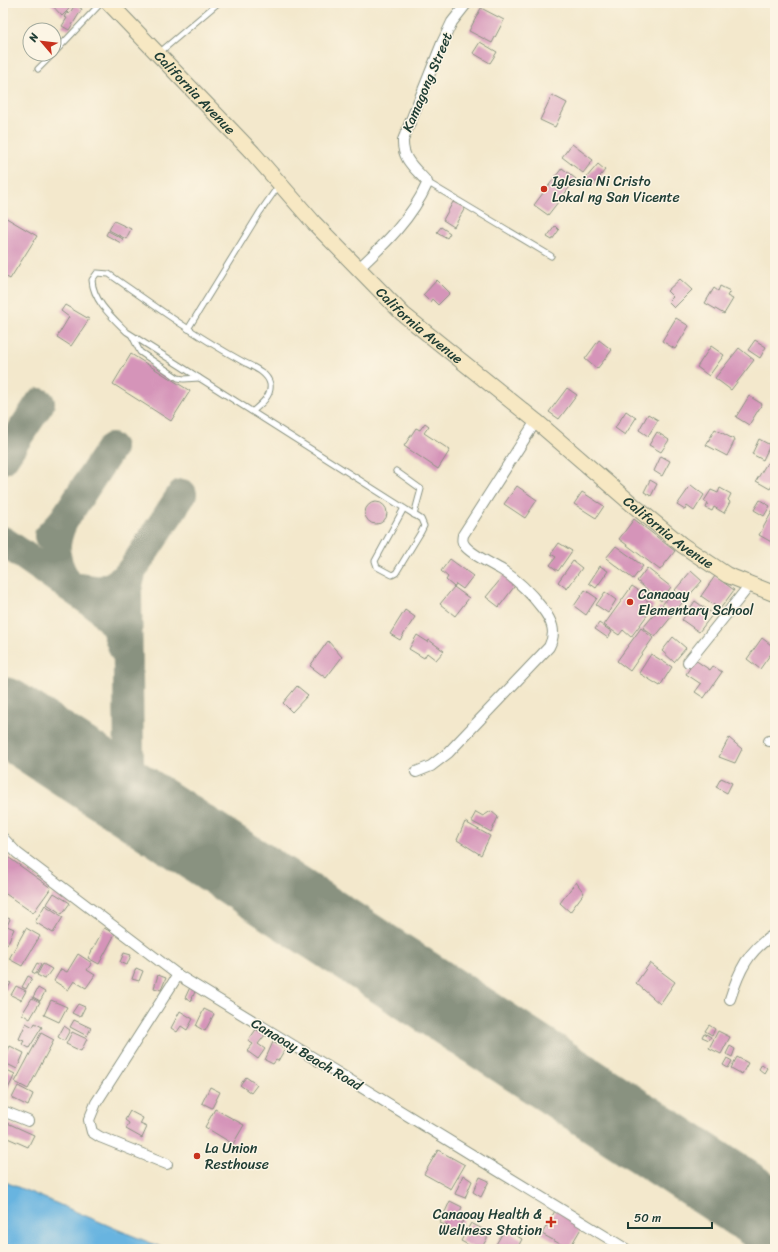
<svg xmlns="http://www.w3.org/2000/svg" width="778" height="1252" font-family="Sriracha,sans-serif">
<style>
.water{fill:#67b4e0;stroke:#43788a}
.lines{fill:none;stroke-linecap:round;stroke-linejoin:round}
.taxiway{stroke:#899280;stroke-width:30}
.runway{stroke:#899280;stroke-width:76}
.building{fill:#d594b9}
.lane-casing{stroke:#899280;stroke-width:7}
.street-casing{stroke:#899280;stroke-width:12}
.secondary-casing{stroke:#899280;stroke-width:17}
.lane{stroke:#fff;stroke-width:5}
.street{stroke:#fff;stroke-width:10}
.secondary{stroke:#f7e8c3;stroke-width:15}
.poi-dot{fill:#c8321e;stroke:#fcf5e5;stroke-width:1.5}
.labels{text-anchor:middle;stroke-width:3;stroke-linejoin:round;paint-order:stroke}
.street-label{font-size:14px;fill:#1f3d34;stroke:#fcf5e5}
.poi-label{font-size:14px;fill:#1f3d34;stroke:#fcf5e5;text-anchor:start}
</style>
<rect width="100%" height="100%" fill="#fcf5e5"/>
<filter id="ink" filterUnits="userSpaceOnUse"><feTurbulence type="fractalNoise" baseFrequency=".025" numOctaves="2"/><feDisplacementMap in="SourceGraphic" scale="8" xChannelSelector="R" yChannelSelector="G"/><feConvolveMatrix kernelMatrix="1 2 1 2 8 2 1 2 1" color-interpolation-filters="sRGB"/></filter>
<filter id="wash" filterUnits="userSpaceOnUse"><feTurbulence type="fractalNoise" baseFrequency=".012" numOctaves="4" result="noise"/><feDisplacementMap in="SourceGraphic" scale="16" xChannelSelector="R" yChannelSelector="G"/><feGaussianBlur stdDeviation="0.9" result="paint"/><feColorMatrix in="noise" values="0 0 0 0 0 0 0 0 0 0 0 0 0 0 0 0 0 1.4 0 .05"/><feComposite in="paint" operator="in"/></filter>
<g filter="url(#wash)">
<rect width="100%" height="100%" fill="#f3e8cc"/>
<path class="water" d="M3 1181C58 1203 111 1228 166 1249H3Z"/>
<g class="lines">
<g class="taxiway">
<polyline points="3,459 40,403"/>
<path d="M63 521C51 548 54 563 70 587L101 591 111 587 124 579 132 570 182 494"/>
<polyline points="49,536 63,521 111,448"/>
<polyline points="3,541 101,609 115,626 124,650"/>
<polyline points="132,570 127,589 129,762 136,793 153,813"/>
<polyline points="92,773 111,781 118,780 127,771 129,762"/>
</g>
<polyline class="runway" points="3,715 775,1220"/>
</g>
<g id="blocks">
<g class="building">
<polygon points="50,3 75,3 62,16"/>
<polygon points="75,5 82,9 69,30 62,26 67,18 64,17 67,12 69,14"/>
<polygon points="481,8 504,20 492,43 469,31"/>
<polygon points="480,42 497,52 490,63 473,53"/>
<polygon points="552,95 567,103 555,127 540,120"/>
<polygon points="572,144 593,160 583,173 562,157"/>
<polygon points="598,164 605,170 593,185 586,178"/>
<polygon points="562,168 576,179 548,215 534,205"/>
<polygon points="453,202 465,208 454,227 443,220"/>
<polygon points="3,216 37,236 10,279 3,275"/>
<polygon points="114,221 131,229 126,239 109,230"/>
<polygon points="555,226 559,230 552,240 547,237"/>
<polygon points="441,227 450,233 447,238 437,232"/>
<polygon points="108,231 123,239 121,243 106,235"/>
<polygon points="680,279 692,290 674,308 668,302 673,297 667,291"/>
<polygon points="437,280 450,293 438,305 432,299 430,302 423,295"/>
<polygon points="720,286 730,291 727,296 733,299 724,314 705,303 714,288 718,291"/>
<polygon points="65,305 89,319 71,346 57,337 69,317 61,311"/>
<polygon points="676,318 689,326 675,349 662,341"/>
<polygon points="599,340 612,350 597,369 585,359"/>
<polygon points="755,340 766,347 760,358 748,350"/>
<polygon points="711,346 724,355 709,376 697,367"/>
<polygon points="739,348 754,360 731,390 715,378"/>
<polygon points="131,354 190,391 171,421 113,384"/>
<polygon points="567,388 577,395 559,419 549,412"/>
<polygon points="749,396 762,404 749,425 736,417"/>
<polygon points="626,411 636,418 625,435 615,428"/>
<polygon points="648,414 658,420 648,436 639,430"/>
<polygon points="425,423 429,426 424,433 450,450 438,469 404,446 416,428 420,430"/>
<polygon points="715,429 735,440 727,456 706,445"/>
<polygon points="657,432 669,440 661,452 649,445"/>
<polygon points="759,439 770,445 763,460 752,454"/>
<polygon points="661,456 670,461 662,476 654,471"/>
<polygon points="767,463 775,468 775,481 770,489 756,481"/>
<polygon points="650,480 657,484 651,496 644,492"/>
<polygon points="691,485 704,495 694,511 687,506 685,510 677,505"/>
<polygon points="517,486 537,500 525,518 504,504"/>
<polygon points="720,488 731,494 728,500 730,502 724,513 714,507 712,511 706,508 708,503 704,501 711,490 718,493"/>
<polygon points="582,492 604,506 596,518 574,504"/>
<polygon points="760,500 770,506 764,516 754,510"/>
<circle cx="376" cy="513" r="11"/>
<polygon points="773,510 775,512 775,544 759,535"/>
<polygon points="634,519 675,551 660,570 619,539"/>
<polygon points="559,543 572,551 558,571 550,565 556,557 551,554"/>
<polygon points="616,546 643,566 633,579 606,558"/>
<polygon points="450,559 473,576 463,589 456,584 454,587 446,580 448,577 441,571"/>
<polygon points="573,561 582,568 567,589 558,582"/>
<polygon points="600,566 608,571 596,588 589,583"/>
<polygon points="647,568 671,587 661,601 637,581"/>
<polygon points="691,571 702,581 685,600 675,590"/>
<polygon points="505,574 517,583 499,607 486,597"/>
<polygon points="715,576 734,590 720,609 701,596"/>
<polygon points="632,586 647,596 645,599 654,606 631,637 623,630 619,635 604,625"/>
<polygon points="454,587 469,598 455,616 440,604"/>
<polygon points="585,590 597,598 586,615 574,606"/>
<polygon points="605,592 616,600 608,613 596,605"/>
<polygon points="672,593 683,602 673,614 662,605"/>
<polygon points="695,601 713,614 699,632 682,620"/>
<polygon points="660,607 672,616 655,637 643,628"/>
<polygon points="405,610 415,617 400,640 390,634"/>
<polygon points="599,623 612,632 608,638 595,629"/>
<polygon points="641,628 653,638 630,671 617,661"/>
<polygon points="417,635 428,642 429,640 444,651 436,660 427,653 424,658 409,649"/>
<polygon points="673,637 686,648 674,662 662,651"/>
<polygon points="762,638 775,648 760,669 747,659"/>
<polygon points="328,641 342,657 326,678 310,666"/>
<polygon points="651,654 672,667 660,686 639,673"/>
<polygon points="695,660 710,670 713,666 722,672 704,698 695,692 701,684 686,674"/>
<polygon points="297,686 308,695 292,712 283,703"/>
<polygon points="729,738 742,749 735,763 719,757"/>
<polygon points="721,778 732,783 727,793 716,787"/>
<polygon points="491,811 498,817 491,832 471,821 476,812 483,816"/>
<polygon points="465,822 490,836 481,855 457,840"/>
<polygon points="8,857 51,888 33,913 3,892 3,863"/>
<polygon points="576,882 584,893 570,912 560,903"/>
<polygon points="54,893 70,903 62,914 47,904"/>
<polygon points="45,905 63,917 53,933 35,922"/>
<polygon points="3,916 10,919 7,926 14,929 7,945 3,943"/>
<polygon points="26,928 40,936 22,966 9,959"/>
<polygon points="104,928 115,934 99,964 88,958"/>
<polygon points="124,953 131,955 127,965 120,962"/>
<polygon points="78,954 92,963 87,970 95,975 86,988 74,981 68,990 54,981 61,969 67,972"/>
<polygon points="37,963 41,965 36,974 32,972"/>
<polygon points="650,963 675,982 660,1004 636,983"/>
<polygon points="43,964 52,969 45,979 37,975"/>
<polygon points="136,968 143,971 139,981 132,979"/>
<polygon points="158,975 166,978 161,990 154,988"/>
<polygon points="28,976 32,978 26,989 22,987"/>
<polygon points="3,979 11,983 7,990 3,988"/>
<polygon points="191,985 197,987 191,1001 185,998"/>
<polygon points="16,986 26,991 21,1000 11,995"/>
<polygon points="38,988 45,992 40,1001 33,997"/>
<polygon points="32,998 40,1002 30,1019 22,1014"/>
<polygon points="51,1000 67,1007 59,1022 44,1015"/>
<polygon points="78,1004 85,1007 80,1017 72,1013"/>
<polygon points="204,1009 214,1014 205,1031 196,1026"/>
<polygon points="180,1011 193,1019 187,1030 181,1026 177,1032 171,1028"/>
<polygon points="74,1020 91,1028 87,1036 70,1027"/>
<polygon points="26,1023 33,1027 35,1023 42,1027 29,1048 22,1044 24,1041 19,1039"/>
<polygon points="709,1025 715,1029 712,1035 705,1031"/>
<polygon points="64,1026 70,1030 64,1041 58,1037"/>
<polygon points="257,1028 265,1035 258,1044 265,1049 258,1059 247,1051 253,1044 248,1041"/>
<polygon points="718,1031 730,1037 721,1054 709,1048"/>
<polygon points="72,1032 87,1039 81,1051 66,1044"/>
<polygon points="41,1033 54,1040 28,1089 15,1082"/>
<polygon points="704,1033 711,1037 709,1040 702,1037"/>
<polygon points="273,1042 285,1049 278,1061 276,1060 273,1064 265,1060"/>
<polygon points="10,1046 24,1053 17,1069 3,1062"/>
<polygon points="730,1046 735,1049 732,1057 726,1054"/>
<polygon points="737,1057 748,1063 742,1074 731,1068"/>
<polygon points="727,1058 732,1061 728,1068 723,1065"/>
<polygon points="762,1064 767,1068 764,1073 759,1069"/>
<polygon points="3,1068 15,1074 6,1093 3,1092"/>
<polygon points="246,1077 257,1085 251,1093 240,1085"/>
<polygon points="18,1086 33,1094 28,1106 12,1098"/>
<polygon points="210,1087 220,1092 212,1108 202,1103"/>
<polygon points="215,1109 244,1125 233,1144 205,1127"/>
<polygon points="130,1111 143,1118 140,1124 147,1127 142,1138 126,1129 129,1123 125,1120"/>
<polygon points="3,1121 34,1135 28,1147 3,1136"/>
<polygon points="438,1150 465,1165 451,1189 424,1174"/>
<polygon points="463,1175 472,1181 465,1198 455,1194"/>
<polygon points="480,1177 489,1181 481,1197 473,1192"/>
<polygon points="450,1201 462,1207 458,1216 464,1218 457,1234 446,1229 448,1226 440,1223"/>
<polygon points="556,1209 583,1225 569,1249 542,1234"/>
<polygon points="471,1223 490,1233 481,1249 476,1249 461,1241"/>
<polygon points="505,1229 522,1239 517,1249 501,1249 495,1246"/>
</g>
</g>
</g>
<g filter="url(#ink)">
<use href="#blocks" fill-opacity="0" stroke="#899280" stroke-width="1"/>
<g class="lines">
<g class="lane-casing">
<g id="lane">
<polyline points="54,53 101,3"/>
<polyline points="159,53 218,3"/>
<polyline points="38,69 53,54"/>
<polyline points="427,182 551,256"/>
<polyline points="188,329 260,212 279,185"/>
<polyline points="132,336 140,352 178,378 184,379 199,378"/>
<path d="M253 411C260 405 272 396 270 384 267 371 250 366 240 360 194 335 152 304 109 274L97 273 92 280C93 301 113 318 127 332L421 519 424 526 421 532 396 573 392 575 377 567 375 561 404 508"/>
<polyline points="396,471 421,489 414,515"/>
</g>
</g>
<g class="street-casing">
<g id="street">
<path d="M359 268C385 244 412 218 427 184V182C415 168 402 160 403 140L442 43 452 22 467 3"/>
<polyline points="688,662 749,586"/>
<polyline points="769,741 775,741"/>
<path d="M416 772 431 766 448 753 549 647C557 632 552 621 542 608 530 592 519 581 502 570 492 564 472 555 465 546 462 542 462 540 463 535L536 421"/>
<polyline points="3,838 17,853 178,975 626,1249"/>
<path d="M730 999C739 971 748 950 775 934"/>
<polyline points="3,1111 28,1121"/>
<polyline points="167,1164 100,1137 92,1132 89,1120 96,1103 178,975"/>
</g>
</g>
<g class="secondary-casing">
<g id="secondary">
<path id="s1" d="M109 3 253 153 314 223 403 314 536 421 633 505 682 545 727 575 775 594"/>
</g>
</g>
<use href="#lane" class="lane"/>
<use href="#street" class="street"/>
<use href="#secondary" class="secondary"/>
</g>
</g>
<g class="poi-dot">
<circle cx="544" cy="189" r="4"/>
<circle cx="630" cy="602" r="4"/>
<circle cx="197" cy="1156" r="4"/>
<path d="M549 1216h4v4h4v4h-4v4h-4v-4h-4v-4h4z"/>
</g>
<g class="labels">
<g class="street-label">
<text transform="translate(427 82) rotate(-67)" y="5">Kamagong Street</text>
<text dy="5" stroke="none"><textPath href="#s1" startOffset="124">California Avenue</textPath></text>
<text dy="5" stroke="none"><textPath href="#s1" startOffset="448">California Avenue</textPath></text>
<text dy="5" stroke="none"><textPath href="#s1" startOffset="772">California Avenue</textPath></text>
<text transform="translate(307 1054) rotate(31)" y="5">Canaoay Beach Road</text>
</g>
<g class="poi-label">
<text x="552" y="186">Iglesia Ni Cristo<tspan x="552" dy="16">Lokal ng San Vicente</tspan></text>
<text x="638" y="599">Canaoay<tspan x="638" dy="16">Elementary School</tspan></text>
<text x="205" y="1153">La Union<tspan x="205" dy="16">Resthouse</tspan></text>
<text x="542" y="1219" text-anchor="end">Canaoay Health &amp;<tspan x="542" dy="16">Wellness Station</tspan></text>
</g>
</g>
<rect width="778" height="1252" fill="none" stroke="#fcf5e5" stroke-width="16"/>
<g transform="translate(42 42) rotate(298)"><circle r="19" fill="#fcf5e5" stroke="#a4ab9e"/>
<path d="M0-3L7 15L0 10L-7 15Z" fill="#c8321e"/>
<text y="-6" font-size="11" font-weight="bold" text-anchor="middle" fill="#1f3d34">N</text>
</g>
<path d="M628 1222v6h84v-6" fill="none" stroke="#1f3d34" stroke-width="2"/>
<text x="634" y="1222" font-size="12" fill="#1f3d34" stroke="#fcf5e5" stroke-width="3" paint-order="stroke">50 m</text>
</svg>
